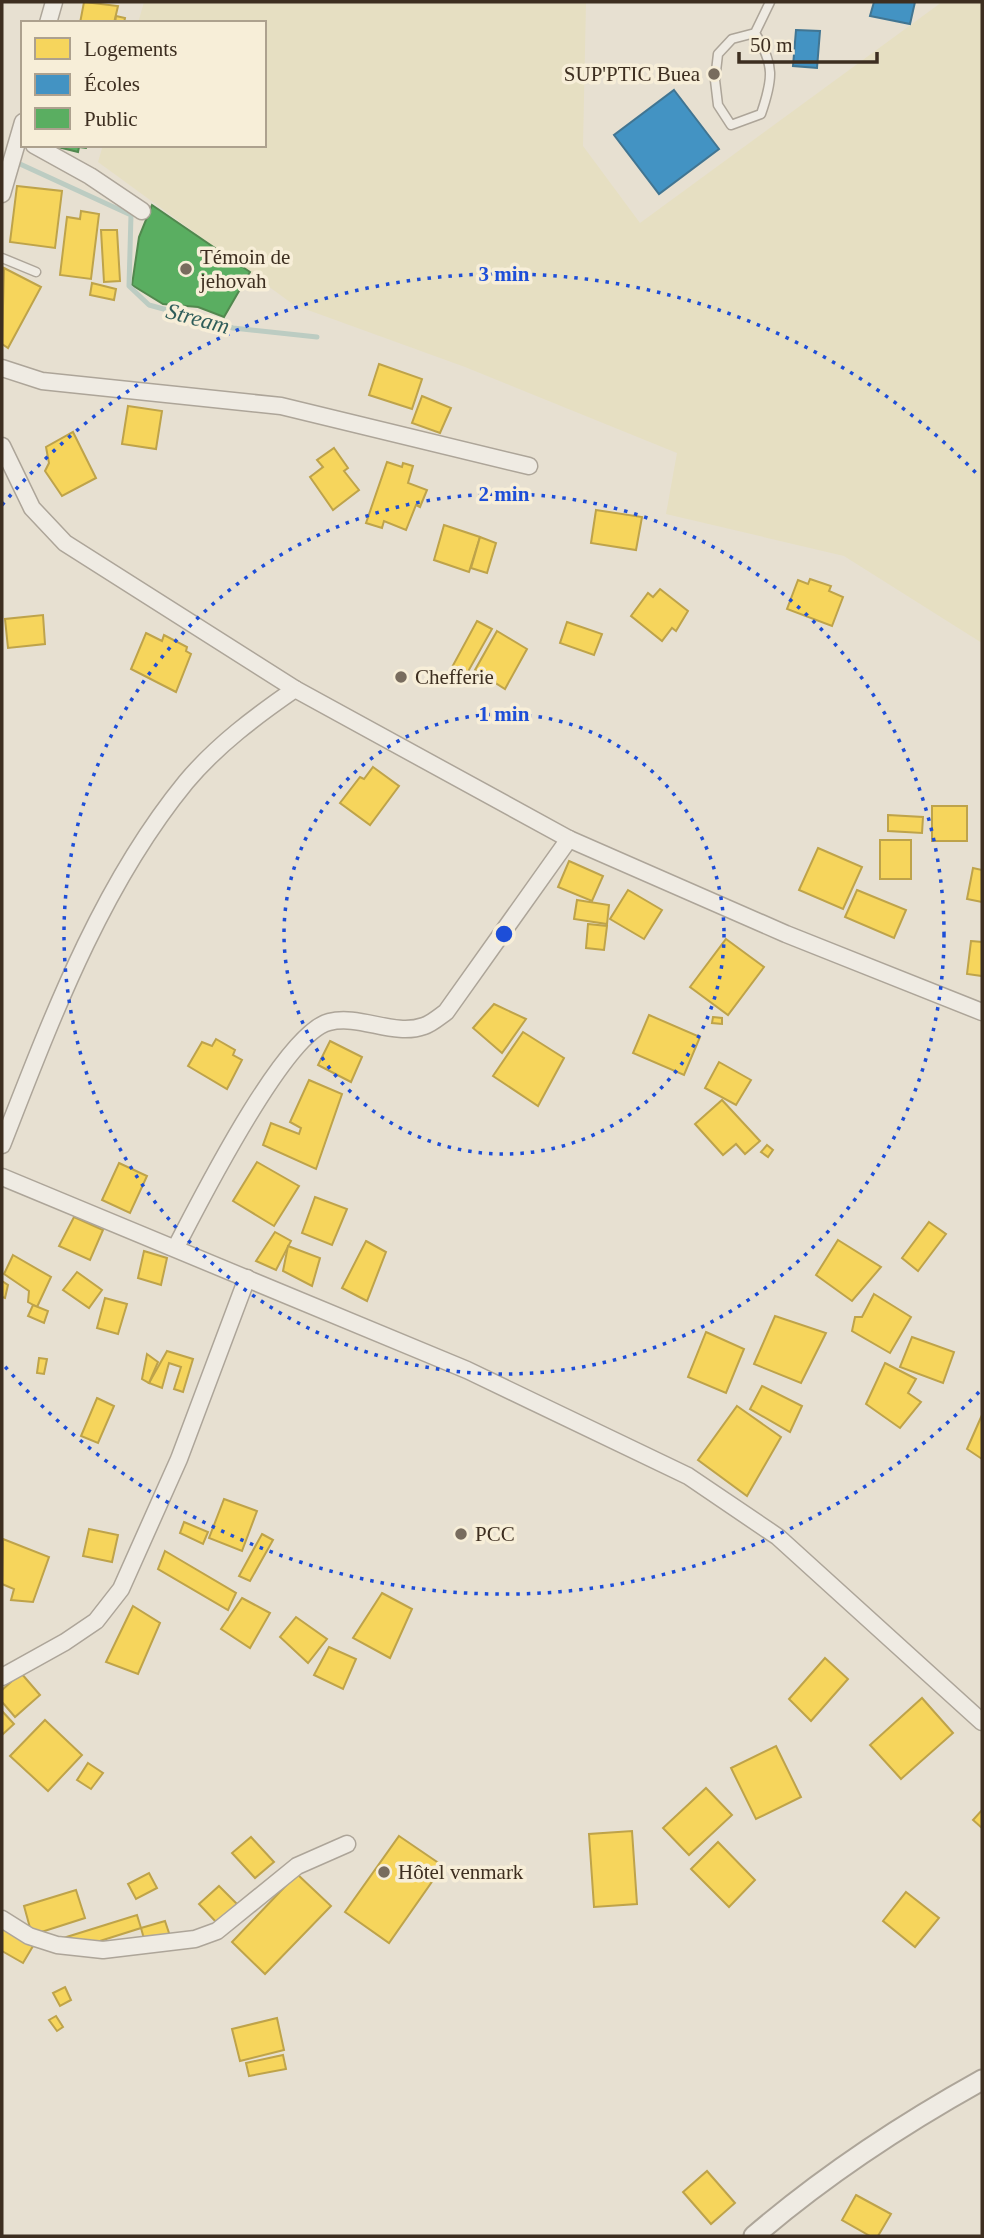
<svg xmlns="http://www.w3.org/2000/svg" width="984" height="2238" font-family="'Times New Roman',serif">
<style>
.farmland{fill:#e6dfc2}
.homes{fill:#f6d55c;stroke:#bea34a;stroke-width:2}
.schools{fill:#4393c3;stroke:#417592;stroke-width:2}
.public{fill:#5aae61;stroke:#51884e;stroke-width:2}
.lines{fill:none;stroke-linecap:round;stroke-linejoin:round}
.stream{stroke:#bcccc2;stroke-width:5}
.service-casing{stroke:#ada599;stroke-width:11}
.minor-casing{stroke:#ada599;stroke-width:19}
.tertiary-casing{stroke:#ada599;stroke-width:23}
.service{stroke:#efebe3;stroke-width:8}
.minor{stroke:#efebe3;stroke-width:16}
.tertiary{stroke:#efebe3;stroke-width:19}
.ring{fill:none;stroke:#1d4ed8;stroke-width:3.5;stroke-dasharray:3.5 7}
.poi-dot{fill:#786c5e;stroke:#f7eed8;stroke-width:2.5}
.labels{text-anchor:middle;stroke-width:7;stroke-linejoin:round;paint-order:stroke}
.poi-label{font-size:21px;fill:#3d2e20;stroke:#f7eed8;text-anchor:start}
.water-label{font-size:23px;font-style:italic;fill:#2f5d5a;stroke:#f7eed8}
.centre{fill:#1d4ed8;stroke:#f7eed8;stroke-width:3.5}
.ring-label{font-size:21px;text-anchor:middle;font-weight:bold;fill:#1d4ed8;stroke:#f7eed8;stroke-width:7;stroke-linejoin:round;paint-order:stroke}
</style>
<rect width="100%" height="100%" fill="#e7e0d1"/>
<polygon class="farmland" points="144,2 586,2 583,146 640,223 942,2 982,2 982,643 844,556 666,514 677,453 465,367 294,305 98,162 103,145 264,145 264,23 138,23"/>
<g class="homes">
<polygon points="84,2 118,6 114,23 80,23"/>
<polygon points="116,16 125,18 124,23 115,23"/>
<polygon points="17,186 62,191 55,248 10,242"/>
<polygon points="81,211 99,214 91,279 60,275 67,217 80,219"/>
<polygon points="101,230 117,230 120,281 104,282"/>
<polygon points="4,268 41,287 8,348 2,344"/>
<polygon points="92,283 116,289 114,300 90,295"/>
<polygon points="379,364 422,379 412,409 369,395"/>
<polygon points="422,396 451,408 440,433 412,423"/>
<polygon points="128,406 162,411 156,449 122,444"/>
<polygon points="73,432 96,478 62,496 45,471 49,463 46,447"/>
<polygon points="334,448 348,468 344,471 359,490 333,510 310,477 323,467 317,460"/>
<polygon points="387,462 402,467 403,463 413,466 408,483 427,490 420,507 416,505 406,530 384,521 382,528 366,523"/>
<polygon points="596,510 642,517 636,550 591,543"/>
<polygon points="444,525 480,537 469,572 434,560"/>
<polygon points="480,537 496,543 487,573 471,568"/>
<polygon points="810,579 831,586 829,591 843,597 832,626 787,609 798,580 808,584"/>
<polygon points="660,589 688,611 676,631 672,628 662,641 631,616 648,593 653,597"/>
<polygon points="43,615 45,644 8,648 5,619"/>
<polygon points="477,621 492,629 465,677 451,669"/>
<polygon points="567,622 602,634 594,655 560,643"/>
<polygon points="497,631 527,649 505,689 475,670"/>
<polygon points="146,633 162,641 164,635 187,647 186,651 191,654 176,692 131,669"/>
<polygon points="373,767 399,786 370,825 340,803 360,777 364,779"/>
<rect x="932" y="806" width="35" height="35"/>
<polygon points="888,815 923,817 922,833 888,831"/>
<rect x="880" y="840" width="31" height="39"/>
<polygon points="818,848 862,867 843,909 799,890"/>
<polygon points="569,861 603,876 592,901 558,887"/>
<polygon points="973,868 982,870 982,902 967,899"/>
<polygon points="628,890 662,910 644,939 610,919"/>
<polygon points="857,890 906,910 894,938 845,917"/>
<polygon points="577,900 609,905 607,924 574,919"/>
<polygon points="588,924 607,926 604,950 586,948"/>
<polygon points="726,939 764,967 728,1015 690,987"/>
<polygon points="971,941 982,942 982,976 967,974"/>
<polygon points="494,1004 526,1019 502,1053 473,1028"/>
<polygon points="649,1015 700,1037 684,1075 633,1053"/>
<polygon points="713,1017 722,1018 722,1024 712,1023"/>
<polygon points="523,1032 564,1058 538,1106 493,1076"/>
<polygon points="216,1039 235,1050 233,1055 242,1060 227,1089 188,1066 202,1042 212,1046"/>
<polygon points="330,1041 362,1057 351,1082 318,1065"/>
<polygon points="719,1062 751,1080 736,1105 705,1088"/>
<polygon points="309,1080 342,1094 316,1169 263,1145 271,1123 299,1134 301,1128 290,1122"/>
<polygon points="722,1100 760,1141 745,1154 736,1144 723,1155 695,1124"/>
<polygon points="767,1145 773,1150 768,1157 761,1152"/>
<polygon points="257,1162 299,1186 274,1226 233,1201"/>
<polygon points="119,1163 147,1176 130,1213 102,1200"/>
<polygon points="315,1197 347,1209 332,1245 302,1233"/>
<polygon points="74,1217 103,1230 90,1260 59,1246"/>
<polygon points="929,1222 946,1234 918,1271 902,1258"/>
<polygon points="275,1232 291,1241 276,1270 256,1261"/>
<polygon points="838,1240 881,1267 852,1301 816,1275"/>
<polygon points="366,1241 386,1252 367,1301 342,1288"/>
<polygon points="288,1246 320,1258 312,1286 283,1271"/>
<polygon points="144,1251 167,1258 161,1285 138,1278"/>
<polygon points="13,1255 51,1277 37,1307 28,1302 29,1291 4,1274"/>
<polygon points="77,1272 102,1290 89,1308 63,1290"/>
<polygon points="2,1281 8,1285 5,1298 2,1297"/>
<polygon points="874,1294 911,1317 890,1353 852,1331 855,1317 862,1317"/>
<polygon points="105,1298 127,1304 118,1334 97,1328"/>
<polygon points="33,1305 48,1311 44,1323 28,1316"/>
<polygon points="775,1316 826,1333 801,1383 754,1364"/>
<polygon points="706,1332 744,1349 726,1393 688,1377"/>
<polygon points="912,1337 954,1352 943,1383 900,1367"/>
<polygon points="167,1351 193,1359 183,1392 174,1389 181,1367 169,1363 162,1388 149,1383"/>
<polygon points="147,1354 158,1362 149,1383 142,1379"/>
<polygon points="39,1358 47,1359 44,1374 37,1373"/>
<polygon points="885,1363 916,1379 908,1393 921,1402 900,1428 866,1404"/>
<polygon points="762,1386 802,1406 790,1432 750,1409"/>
<polygon points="97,1398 114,1406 98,1443 81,1436"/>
<polygon points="737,1406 781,1437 747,1496 698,1460"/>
<polygon points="982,1415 982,1459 967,1449"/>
<polygon points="224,1499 257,1511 242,1551 209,1538"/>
<polygon points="184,1522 208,1532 203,1544 180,1533"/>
<polygon points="89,1529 118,1535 112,1562 83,1556"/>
<polygon points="262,1534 273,1540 250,1581 239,1576"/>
<polygon points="3,1539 49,1557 33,1602 11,1600 14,1589 2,1584"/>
<polygon points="165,1551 236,1593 228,1610 158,1569"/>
<polygon points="382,1593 412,1609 390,1658 353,1638"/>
<polygon points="242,1598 270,1613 250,1648 221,1629"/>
<polygon points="133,1606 160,1623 138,1674 106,1662"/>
<polygon points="296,1617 327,1639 308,1663 280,1637"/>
<polygon points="329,1647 356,1659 343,1689 314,1675"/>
<polygon points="825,1658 848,1679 811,1721 789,1699"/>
<polygon points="21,1673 40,1695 15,1717 2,1702 2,1690"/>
<polygon points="922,1698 953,1733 901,1779 870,1745"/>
<polygon points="2,1711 14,1724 2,1735"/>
<polygon points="45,1720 82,1755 48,1791 10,1756"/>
<polygon points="776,1746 801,1797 756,1819 731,1768"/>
<polygon points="88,1763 103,1773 91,1789 77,1780"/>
<polygon points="706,1788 732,1815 689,1855 663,1828"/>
<polygon points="982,1810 982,1828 973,1820"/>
<polygon points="632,1831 637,1904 594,1907 589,1834"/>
<polygon points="399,1836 443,1866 389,1943 345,1912"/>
<polygon points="251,1837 274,1862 255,1878 232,1853"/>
<polygon points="718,1842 755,1880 729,1907 691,1869"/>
<polygon points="149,1873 157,1888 136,1899 128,1884"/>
<polygon points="297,1874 331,1906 265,1974 232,1942"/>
<polygon points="219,1886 238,1905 218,1924 199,1904"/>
<polygon points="76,1890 85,1918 32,1935 24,1906"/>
<polygon points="906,1892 939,1918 915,1947 883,1921"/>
<polygon points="137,1915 141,1928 62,1953 57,1940"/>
<polygon points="165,1921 171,1939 146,1946 141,1928"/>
<polygon points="2,1928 33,1946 23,1963 2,1951"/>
<polygon points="65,1987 71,2000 60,2006 53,1993"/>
<polygon points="56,2016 63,2027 57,2031 49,2020"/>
<polygon points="277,2018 284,2050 240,2061 232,2029"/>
<polygon points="283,2055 286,2069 249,2076 246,2063"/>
<polygon points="707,2171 735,2203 711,2224 683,2192"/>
<polygon points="856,2195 891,2214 878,2236 870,2236 842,2220"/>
</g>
<g class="schools">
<polygon points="874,2 915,2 910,24 870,16"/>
<polygon points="796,30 820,31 817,68 793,66"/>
<polygon points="674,90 719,149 659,194 614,135"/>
</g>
<g class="public">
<polygon points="50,145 87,145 86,148 79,147 78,152"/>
<polygon points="152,205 250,272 224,317 198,307 163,304 132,285 139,237"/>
</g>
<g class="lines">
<polyline class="stream" points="2,162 20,164 131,215 129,286 149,305 233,328 317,337"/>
<g class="service-casing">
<g id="service">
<path d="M755 33C775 65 773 79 761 114L731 125 718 105 715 80 718 54 732 39 755 33 770 2"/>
<polyline points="2,258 36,272"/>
</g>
</g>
<g class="minor-casing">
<g id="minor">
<polyline points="48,23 54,2"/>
<polyline points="34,145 90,176 142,211"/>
<polyline points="2,194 23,122"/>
<polyline points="2,368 42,381 281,406 529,466"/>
<polyline points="2,446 32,508 65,543 295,689 569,839 786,934 982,1012"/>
<path d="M2 1145C51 1020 100 887 186 782 217 745 256 716 295 689"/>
<polyline points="2,1177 467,1370 688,1476 778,1537 982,1722"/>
<path d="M176 1247C199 1203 284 1033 329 1022 360 1014 394 1037 424 1026 431 1024 439 1017 446 1012L569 839"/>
<polyline points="2,1677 65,1642 96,1621 121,1589 179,1459 247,1278"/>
<polyline points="2,1919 29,1936 57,1945 103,1950 195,1939 217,1931 297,1866 347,1844"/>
</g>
</g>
<g class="tertiary-casing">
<path id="tertiary" d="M754 2236C825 2175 901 2125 982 2080"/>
</g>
<use href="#service" class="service"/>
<use href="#minor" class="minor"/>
<use href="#tertiary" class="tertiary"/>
</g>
<g class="ring">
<circle cx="504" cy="934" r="220"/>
<circle cx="504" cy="934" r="440"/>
<path d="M979 1392A660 660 0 0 1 2 1363M2 505A660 660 0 0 1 979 476"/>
</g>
<g class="poi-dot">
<circle cx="714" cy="74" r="7"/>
<circle cx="186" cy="269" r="7"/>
<circle cx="401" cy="677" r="7"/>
<circle cx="461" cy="1534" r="7"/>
<circle cx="384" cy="1872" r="7"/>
</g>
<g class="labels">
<g class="poi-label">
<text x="700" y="81" text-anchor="end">SUP'PTIC Buea</text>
<text x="200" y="264">Témoin de<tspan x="200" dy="24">jehovah</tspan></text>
<text x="415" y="684">Chefferie</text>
<text x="475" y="1541">PCC</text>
<text x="398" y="1879">Hôtel venmark</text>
</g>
<g class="water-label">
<text transform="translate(198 318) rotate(15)" y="8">Stream</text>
</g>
</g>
<circle cx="504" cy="934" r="10" class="centre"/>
<g class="ring-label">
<text x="504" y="281">3 min</text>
<text x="504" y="501">2 min</text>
<text x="504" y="721">1 min</text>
</g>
<rect width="984" height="2238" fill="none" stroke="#3d2e20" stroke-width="7"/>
<rect x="21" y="21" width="245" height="126" fill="#f7eed8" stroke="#ada18e" stroke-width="2"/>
<rect x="35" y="38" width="35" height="21" fill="#f6d55c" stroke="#ada18e" stroke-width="2"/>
<text x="84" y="56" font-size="21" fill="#3d2e20">Logements</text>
<rect x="35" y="74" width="35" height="21" fill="#4393c3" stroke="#ada18e" stroke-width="2"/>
<text x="84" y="91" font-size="21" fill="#3d2e20">Écoles</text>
<rect x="35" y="108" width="35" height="21" fill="#5aae61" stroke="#ada18e" stroke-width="2"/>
<text x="84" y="126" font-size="21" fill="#3d2e20">Public</text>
<path d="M739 52v10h138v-10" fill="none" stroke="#3d2e20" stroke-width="3.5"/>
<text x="750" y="52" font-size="21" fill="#3d2e20" stroke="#f7eed8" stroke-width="5" paint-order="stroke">50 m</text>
</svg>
